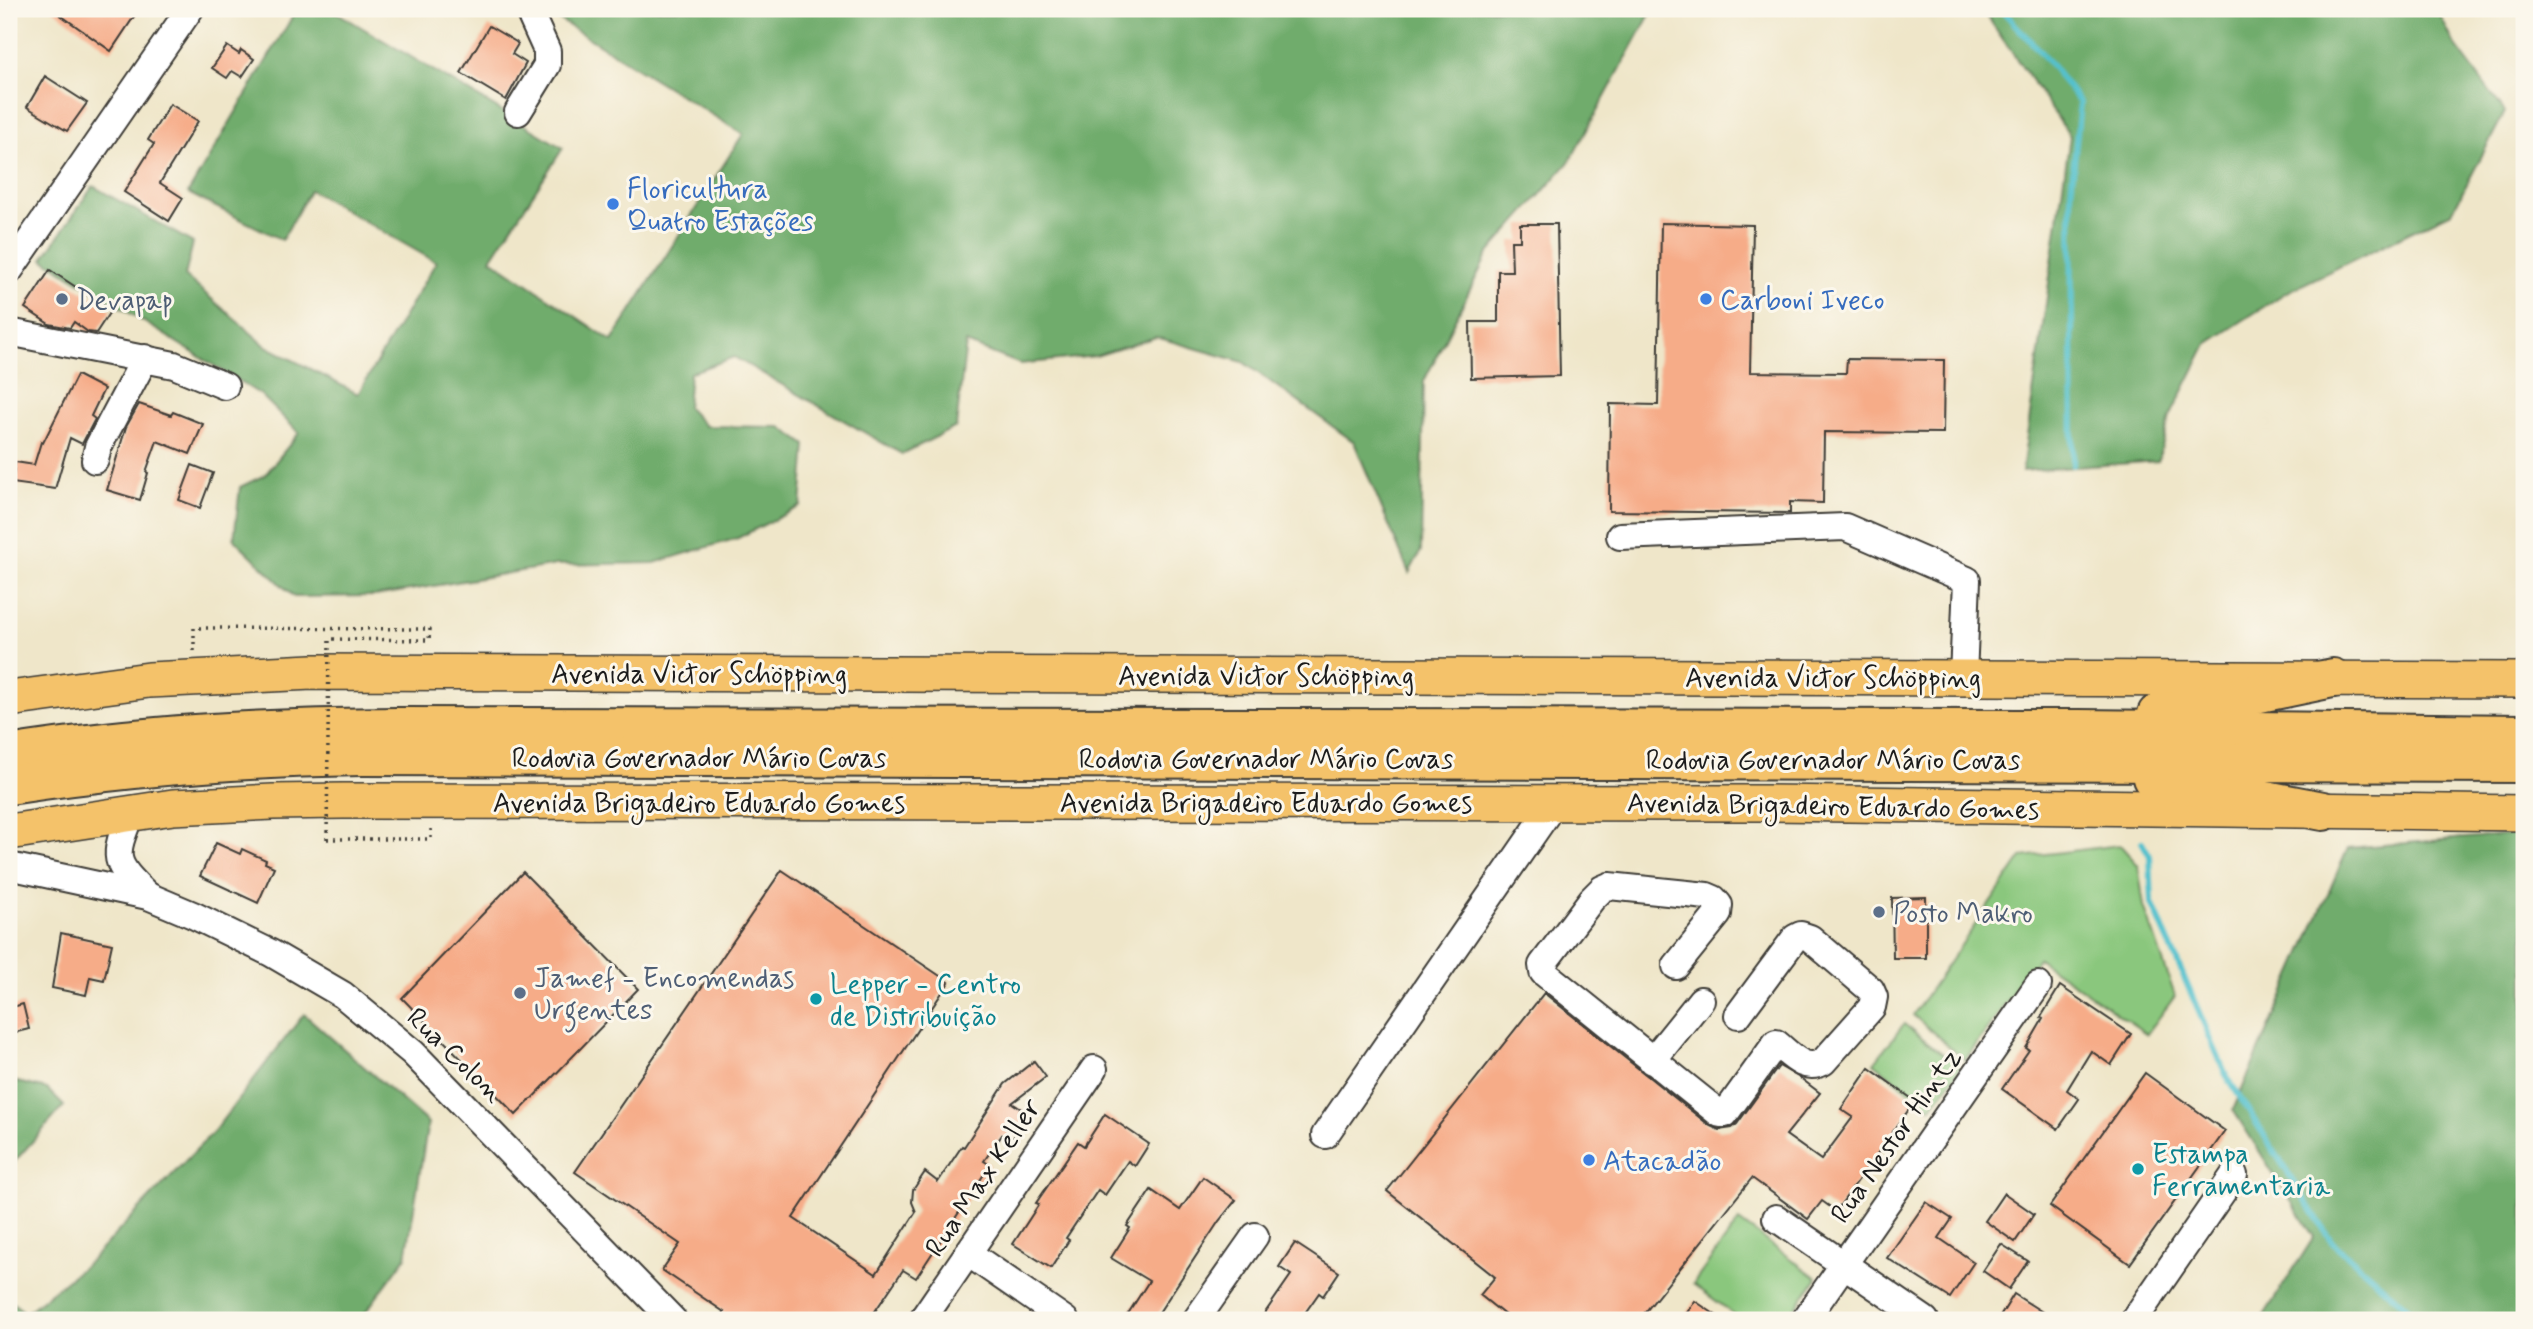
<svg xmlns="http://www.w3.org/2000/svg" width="2533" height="1329" font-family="Mynerve,sans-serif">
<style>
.green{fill:#8ac77d;stroke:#53724c;stroke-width:2}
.forest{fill:#6fac6c;stroke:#466444;stroke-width:2}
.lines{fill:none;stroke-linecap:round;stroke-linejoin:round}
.stream{stroke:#55c1cd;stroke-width:6}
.building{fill:#f6ac88}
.minor-casing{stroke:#3c3a36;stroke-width:30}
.major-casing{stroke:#3c3a36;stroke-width:38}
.highway-casing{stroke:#3c3a36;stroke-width:42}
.path{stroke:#3c3a36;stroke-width:3.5;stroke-dasharray:2 5;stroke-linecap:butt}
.minor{stroke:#fff;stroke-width:26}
.major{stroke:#f4c26a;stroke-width:35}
.highway{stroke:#f4c26a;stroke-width:38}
.path-bridge{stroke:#3c3a36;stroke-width:3.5;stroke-dasharray:2 5;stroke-linecap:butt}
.shop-dot{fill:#3f7fe0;stroke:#fbf7ec;stroke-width:2.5}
.service-dot{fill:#5c6f8a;stroke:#fbf7ec;stroke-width:2.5}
.culture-dot{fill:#0f9aa8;stroke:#fbf7ec;stroke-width:2.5}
.labels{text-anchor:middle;stroke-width:6;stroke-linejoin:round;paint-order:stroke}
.shop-label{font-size:28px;fill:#366cbe;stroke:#fbf7ec;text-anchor:start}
.service-label{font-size:28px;fill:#4e5e75;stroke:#fbf7ec;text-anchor:start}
.street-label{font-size:28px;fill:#1c1c1c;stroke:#fbf7ec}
.culture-label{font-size:28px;fill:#0d838f;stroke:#fbf7ec;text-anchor:start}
</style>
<rect width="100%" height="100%" fill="#fbf7ec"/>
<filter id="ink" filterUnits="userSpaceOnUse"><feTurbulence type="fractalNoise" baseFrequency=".0143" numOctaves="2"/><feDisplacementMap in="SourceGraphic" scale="14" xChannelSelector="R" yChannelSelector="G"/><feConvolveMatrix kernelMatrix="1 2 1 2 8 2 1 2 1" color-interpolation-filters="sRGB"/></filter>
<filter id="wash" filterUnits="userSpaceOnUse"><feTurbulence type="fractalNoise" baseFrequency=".00686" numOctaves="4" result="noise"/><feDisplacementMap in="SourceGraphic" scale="28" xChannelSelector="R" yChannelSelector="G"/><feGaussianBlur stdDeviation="1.57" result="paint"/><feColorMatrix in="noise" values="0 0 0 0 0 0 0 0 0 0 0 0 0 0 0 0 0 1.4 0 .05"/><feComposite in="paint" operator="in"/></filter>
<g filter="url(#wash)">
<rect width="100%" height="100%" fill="#efe6c9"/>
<g class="green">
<polygon points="2120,845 2138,865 2144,906 2175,996 2147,1034 2038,959 1965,1060 1913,1015 2022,857"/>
<polygon points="1904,1024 1961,1068 1931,1108 1874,1063"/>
<polygon points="1739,1221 1817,1278 1786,1320 1742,1320 1693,1284"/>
</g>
<g class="forest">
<polygon points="297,9 331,9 563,148 491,259 612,341 743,134 542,9 1653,9 1570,161 1488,254 1424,381 1421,551 1409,573 1354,442 1243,362 1156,337 1096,356 1020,364 966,343 956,427 902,454 734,357 690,373 687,407 705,426 781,427 806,445 801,506 738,538 654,563 556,565 375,596 294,597 234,539 240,487 265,475 299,433 261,395 43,259 93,186 193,243 185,276 266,346 358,394 436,262 310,190 282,240 188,193"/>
<polygon points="1982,9 2437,9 2454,43 2505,112 2452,212 2285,293 2207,344 2170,417 2158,461 2022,471 2070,136"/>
<polygon points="2524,833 2524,1320 2261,1320 2314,1237 2233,1110 2348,848"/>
<polygon points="304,1014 428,1123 406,1257 360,1320 9,1320 9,1300 26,1313 89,1262 214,1131"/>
<polygon points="9,1080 47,1089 64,1106 15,1161 9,1174"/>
</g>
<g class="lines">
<g class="stream">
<polyline points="2001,9 2044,56 2080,103 2071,193 2073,465"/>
<polyline points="2142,842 2150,856 2152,903 2227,1077 2332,1242 2421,1320"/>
</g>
</g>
<g id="blocks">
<g class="building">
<polygon points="52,9 139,9 111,51"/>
<polygon points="489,26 516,42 518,44 512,54 526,63 506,100 461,73"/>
<polygon points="227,46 239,54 241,50 254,59 242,77 232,71 227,78 212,68"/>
<polygon points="45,76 87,103 67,131 27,107"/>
<polygon points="170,104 198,121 160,183 183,198 169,221 124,192 154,144 148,140"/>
<polygon points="1661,223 1753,225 1750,372 1846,373 1847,359 1944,360 1943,433 1824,432 1823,503 1790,502 1790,513 1609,511 1610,404 1658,405"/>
<polygon points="1520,224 1557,224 1560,376 1471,378 1470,322 1498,322 1498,271 1512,271 1511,241 1520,241"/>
<polygon points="50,270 111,310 96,333 88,332 74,322 70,328 49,324 25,308"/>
<polygon points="77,375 104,389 91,416 95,419 82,444 70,438 55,489 12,483 15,462 34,465 41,442 43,443"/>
<polygon points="139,404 171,415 173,412 203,424 190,454 157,441 146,472 148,473 140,500 107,490 126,427"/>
<polygon points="192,465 213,473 200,508 179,500"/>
<polygon points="216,843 240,854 242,849 266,860 265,863 274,867 258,903 200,876"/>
<polygon points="782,870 949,982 793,1218 876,1274 916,1212 912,1202 913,1190 925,1172 938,1182 962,1146 964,1147 1005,1084 1034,1061 1046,1077 1012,1103 1029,1114 1011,1141 1002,1135 984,1161 990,1165 916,1278 903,1270 869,1320 718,1320 724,1312 662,1270 680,1244 575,1172"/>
<polygon points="523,872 638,989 516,1115 402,998"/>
<polygon points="1926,897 1926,958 1893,958 1892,898"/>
<polygon points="61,933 112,944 104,980 90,977 86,995 52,988"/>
<polygon points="2060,986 2131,1034 2111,1065 2091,1051 2067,1090 2079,1099 2058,1129 2002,1089 2029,1050 2026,1048 2043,1019 2041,1017"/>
<polygon points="1544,993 1710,1126 1719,1130 1732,1128 1737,1124 1779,1066 1803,1080 1820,1093 1786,1135 1821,1160 1853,1117 1841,1109 1869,1068 1915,1101 1836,1211 1822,1201 1808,1219 1752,1178 1639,1320 1511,1320 1480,1295 1495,1277 1387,1191"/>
<polygon points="23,1004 29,1029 9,1034 9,1008"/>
<polygon points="2145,1073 2225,1131 2130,1264 2050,1206"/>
<polygon points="1105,1114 1149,1144 1135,1166 1128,1161 1105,1195 1098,1190 1066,1238 1069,1240 1051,1268 1013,1244 1039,1204 1036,1203 1078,1142 1084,1146"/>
<polygon points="1203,1177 1236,1200 1219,1221 1154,1320 1124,1320 1149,1281 1111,1258 1130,1228 1127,1226 1151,1190 1180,1210"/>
<polygon points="2004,1193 2034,1214 2015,1242 1985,1221"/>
<polygon points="1926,1202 1952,1219 1939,1238 1974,1262 1950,1298 1887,1258"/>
<polygon points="1295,1243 1339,1272 1323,1296 1319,1293 1300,1320 1260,1320 1291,1275 1279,1267"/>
<polygon points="2001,1244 2028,1261 2009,1289 1983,1271"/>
<polygon points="2014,1294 2055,1320 1998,1320"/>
<polygon points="1695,1301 1723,1320 1682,1320"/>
</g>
</g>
</g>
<g filter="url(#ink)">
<use href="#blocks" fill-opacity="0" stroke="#3c3a36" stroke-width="2"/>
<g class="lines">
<g class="minor-casing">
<g id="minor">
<polyline points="518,112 547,65 547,51 528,9"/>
<polyline points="9,271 190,9"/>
<polyline points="9,332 174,365 225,386"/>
<polyline points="95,460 98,447 145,358"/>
<polyline points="1620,536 1845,527 1967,580 1963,677"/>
<path d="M131 813C112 859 113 862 148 896"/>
<polyline points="9,866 148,896 193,915 271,953 343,995 413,1053 673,1320"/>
<path d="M1676 966 1718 914 1719 905 1714 899 1707 896 1609 886 1602 889 1592 899 1542 965 1543 972 1720 1114H1725L1776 1043C1791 1055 1804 1072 1823 1062L1872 1007 1874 997 1871 990 1810 938 1801 935 1795 938 1738 1015"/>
<polyline points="1652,1061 1701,1000"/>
<polyline points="1325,1135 1555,802"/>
<polyline points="1776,1218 1925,1320"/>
<polyline points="968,1253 1065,1320"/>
<polyline points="922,1320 1094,1069"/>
<polyline points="1196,1320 1255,1236"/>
<polyline points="1805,1320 2038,985"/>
<polyline points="2134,1320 2234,1175"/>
</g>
</g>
<g class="major-casing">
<g id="major">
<polyline points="9,699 149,680 312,672 2524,680"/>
<polyline points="9,832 173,807 273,802 343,801 1770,803 2524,813"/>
</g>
</g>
<g class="highway-casing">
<g id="highway">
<polyline points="2157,714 2333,678"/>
<path d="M9 755C139 734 267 728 398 727L2080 729 2524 734"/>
<polyline points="2152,778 2323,811"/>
<path d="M9 785C126 767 242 758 361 756L2524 763"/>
</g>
</g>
<g class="path">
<polyline points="194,651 194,628 430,629 429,640 329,639"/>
<polyline points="327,839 431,839 431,829"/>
</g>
<use href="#minor" class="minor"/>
<use href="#major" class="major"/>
<use href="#highway" class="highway"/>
<polyline class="path-bridge" points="327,839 329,639"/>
</g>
</g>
<g class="shop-dot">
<circle cx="613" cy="204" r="7"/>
<circle cx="1706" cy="299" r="7"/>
<circle cx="1589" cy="1160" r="7"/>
</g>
<g class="service-dot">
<circle cx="62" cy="299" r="7"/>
<circle cx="1879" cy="912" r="7"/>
<circle cx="520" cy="993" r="7"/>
</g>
<g class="culture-dot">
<circle cx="816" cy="999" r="7"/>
<circle cx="2138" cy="1169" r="7"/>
</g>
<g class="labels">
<g class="shop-label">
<text x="627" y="198">Floricultura<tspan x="627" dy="32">Quatro Estações</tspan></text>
<text x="1720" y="309">Carboni Iveco</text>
<text x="1603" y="1170">Atacadão</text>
</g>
<g class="service-label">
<text x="76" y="309">Devapap</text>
<text x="1893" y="922">Posto Makro</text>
<text x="534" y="987">Jamef - Encomendas<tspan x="534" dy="32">Urgentes</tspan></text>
</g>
<g class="street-label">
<text x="699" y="683">Avenida Victor Schöpping</text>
<text x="1266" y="685">Avenida Victor Schöpping</text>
<text x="1833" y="687">Avenida Victor Schöpping</text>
<text x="699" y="767">Rodovia Governador Mário Covas</text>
<text x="1266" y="768">Rodovia Governador Mário Covas</text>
<text x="1833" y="769">Rodovia Governador Mário Covas</text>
<text x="699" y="812">Avenida Brigadeiro Eduardo Gomes</text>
<text x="1266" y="812">Avenida Brigadeiro Eduardo Gomes</text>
<text transform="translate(1833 805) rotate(1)" y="10">Avenida Brigadeiro Eduardo Gomes</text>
<text transform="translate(456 1054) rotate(44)" y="10">Rua Colon</text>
<text transform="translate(1895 1135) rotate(-55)" y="10">Rua Nestor Hintz</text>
<text transform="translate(982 1177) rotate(-56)" y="10">Rua Max Keller</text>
</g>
<g class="culture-label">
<text x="830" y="993">Lepper - Centro<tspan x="830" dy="32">de Distribuição</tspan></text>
<text x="2152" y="1163">Estampa<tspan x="2152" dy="32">Ferramentaria</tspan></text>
</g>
</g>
<rect width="2533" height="1329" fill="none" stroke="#fbf7ec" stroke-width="35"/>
</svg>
